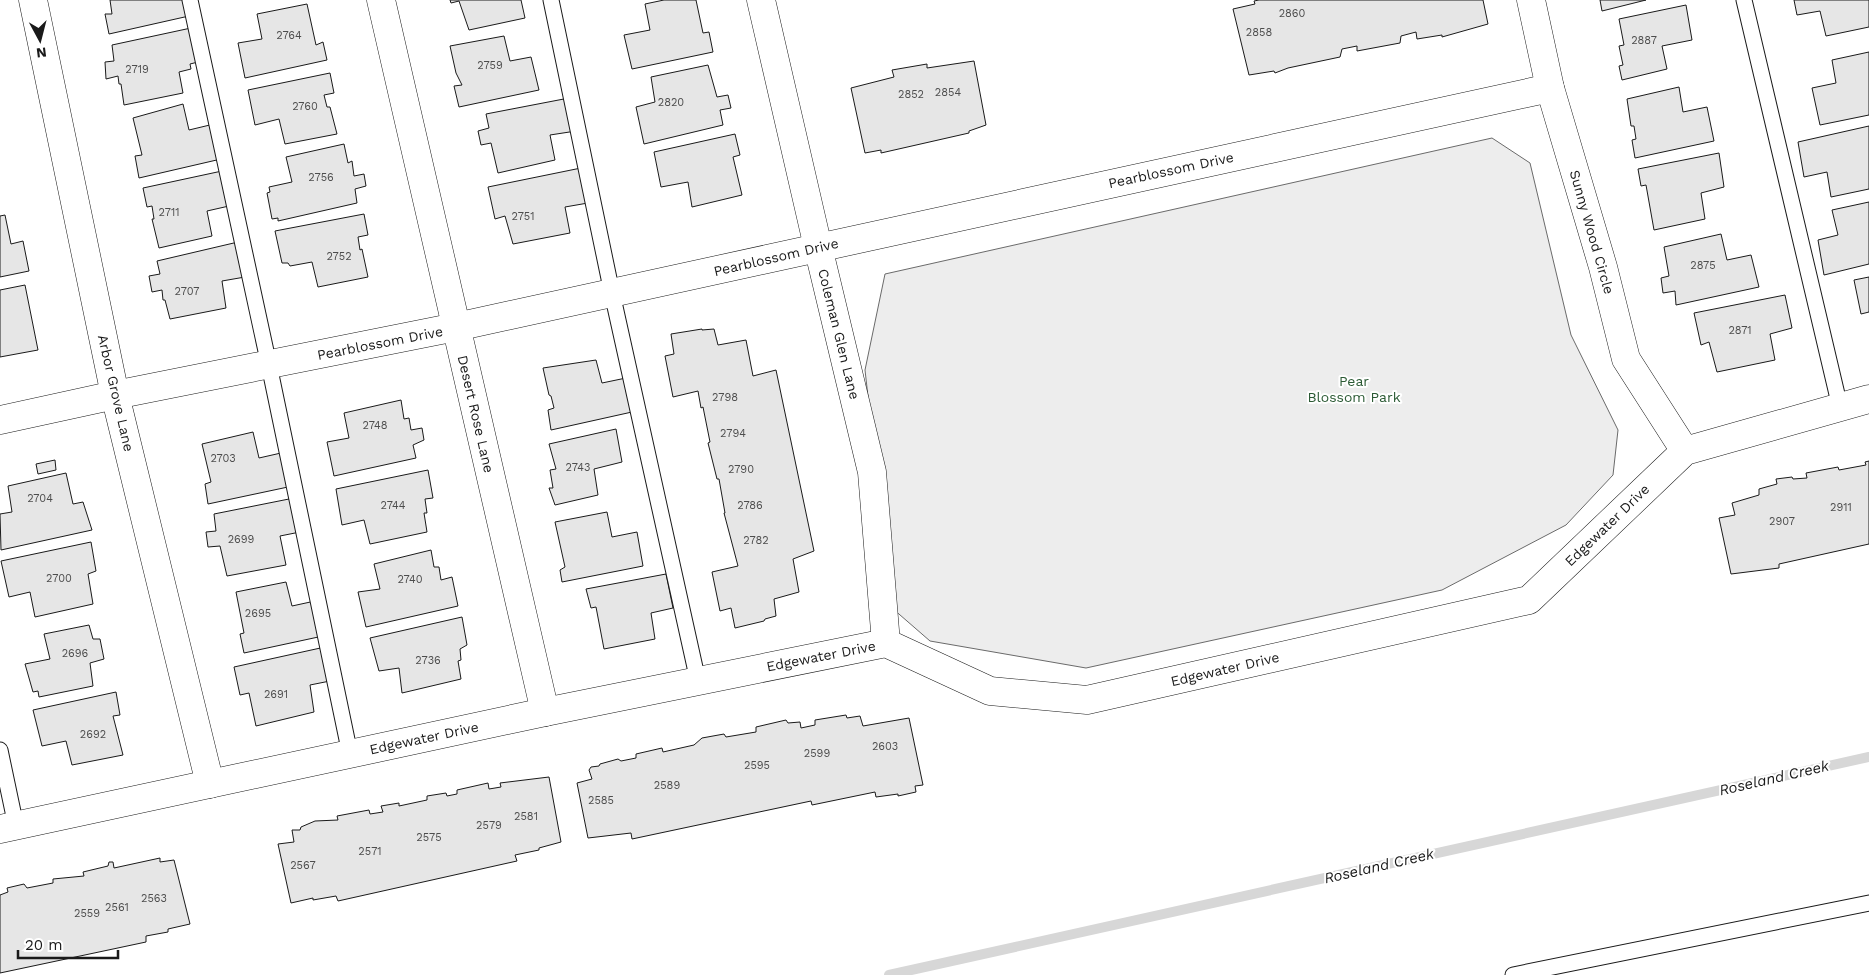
<svg xmlns="http://www.w3.org/2000/svg" width="1869" height="975" font-family="'Work Sans',sans-serif">
<style>
.built{fill:#ededed;stroke:#6a6a6a}
.lines{fill:none;stroke-linecap:round;stroke-linejoin:round}
.stream{stroke:#d7d7d7;stroke-width:10}
.building{fill:#e6e6e6;stroke:#1a1a1a}
.service-casing{stroke:#1a1a1a;stroke-width:17}
.minor-casing{stroke:#1a1a1a;stroke-width:29}
.service{stroke:#fff;stroke-width:15}
.minor{stroke:#fff;stroke-width:28}
.labels{text-anchor:middle;stroke-width:4;stroke-linejoin:round;paint-order:stroke}
.number-label{font-size:11px;fill:#4d4d4d}
.street-label{font-size:14px;fill:#1a1a1a;stroke:#fff}
.park-label{font-size:14px;fill:#2b5a34;stroke:#fff}
.water-label{font-size:15px;font-style:italic;fill:#1a1a1a;stroke:#fff}
</style>
<rect width="100%" height="100%" fill="#fff"/>
<polygon class="built" points="1492,138 1530,163 1571,335 1618,430 1613,475 1566,525 1442,590 1086,668 930,641 892,608 865,370 885,274"/>
<g class="lines">
<polyline class="stream" points="889,975 1869,757"/>
</g>
<g class="building">
<polygon points="110,0 186,0 189,16 109,34 105,14 112,14"/>
<polygon points="450,0 521,0 525,18 469,30 459,1 451,3"/>
<polygon points="664,0 696,0 703,33 709,32 713,52 632,69 624,35 650,30 645,4"/>
<polygon points="1259,0 1483,0 1488,24 1442,37 1442,35 1417,39 1416,32 1401,36 1400,43 1357,51 1357,46 1342,49 1340,57 1288,68 1275,73 1274,71 1249,75 1233,9 1255,4 1254,1"/>
<polygon points="1600,0 1646,0 1602,11"/>
<polygon points="1794,0 1869,0 1869,27 1826,36 1820,11 1797,15"/>
<polygon points="307,4 316,45 323,42 327,60 245,78 238,43 262,39 257,14"/>
<polygon points="1686,5 1692,40 1662,46 1667,69 1622,80 1619,66 1623,65 1619,46 1624,45 1619,19"/>
<polygon points="191,28 198,62 190,64 191,69 179,72 183,93 124,105 121,84 119,84 118,76 106,79 105,62 114,61 112,45"/>
<polygon points="504,36 510,61 531,57 539,90 459,107 454,86 462,85 456,73 450,46"/>
<polygon points="1869,52 1869,115 1820,125 1812,88 1836,83 1832,60"/>
<polygon points="974,61 986,125 969,131 969,133 881,153 881,150 865,153 851,88 894,77 892,70 927,64 927,68"/>
<polygon points="708,65 717,97 728,95 731,108 720,110 723,125 644,144 636,107 655,102 651,77"/>
<polygon points="330,73 334,93 324,95 327,107 330,107 337,134 285,144 279,119 255,125 248,90"/>
<polygon points="1679,87 1683,112 1707,107 1714,141 1635,158 1632,140 1636,139 1634,126 1631,126 1627,99"/>
<polygon points="569,98 576,131 550,135 555,160 498,173 491,143 481,145 478,131 489,128 486,114"/>
<polygon points="183,104 189,130 214,124 221,159 139,178 135,156 142,155 133,118"/>
<polygon points="1869,126 1869,189 1831,197 1827,172 1804,177 1798,142"/>
<polygon points="735,134 740,155 733,157 742,195 692,207 688,182 661,187 654,152"/>
<polygon points="344,144 348,163 352,161 354,176 364,174 366,186 355,189 357,203 278,221 278,218 272,219 267,193 270,192 269,187 292,182 286,157"/>
<polygon points="1719,153 1724,187 1701,193 1705,219 1654,230 1646,185 1641,186 1638,169"/>
<polygon points="581,168 588,203 565,207 570,233 513,244 505,216 495,219 488,187"/>
<polygon points="222,171 229,206 207,211 212,236 159,248 152,219 154,219 152,206 147,207 143,188"/>
<polygon points="1869,202 1869,264 1824,275 1818,240 1838,235 1832,210"/>
<polygon points="364,214 368,235 358,237 360,250 362,249 368,277 318,287 312,262 290,266 288,263 282,263 275,231"/>
<polygon points="5,215 11,244 23,241 29,271 0,277 0,216"/>
<polygon points="1721,234 1727,260 1751,255 1759,287 1676,305 1675,291 1663,293 1661,278 1669,276 1664,247"/>
<polygon points="238,242 245,277 222,281 226,308 170,319 165,300 163,300 162,290 152,292 149,276 160,274 157,261"/>
<polygon points="1869,277 1869,312 1861,314 1854,280"/>
<polygon points="25,285 38,350 0,357 0,290"/>
<polygon points="1785,295 1792,328 1770,334 1775,360 1717,372 1709,342 1701,345 1694,313"/>
<polygon points="702,329 702,330 714,329 718,345 746,340 753,376 776,370 814,551 793,559 799,592 774,599 776,616 765,619 764,621 735,628 731,608 720,611 712,572 738,566 724,513 725,513 719,479 717,479 708,443 710,442 703,407 701,408 698,391 673,397 665,356 674,354 671,334"/>
<polygon points="596,360 602,383 626,378 632,412 551,430 548,410 554,408 551,396 549,395 543,368"/>
<polygon points="401,400 404,419 409,418 411,430 422,428 424,440 413,445 416,458 334,476 327,442 349,438 344,413"/>
<polygon points="616,429 622,462 594,469 598,495 555,505 549,488 553,488 550,470 556,469 549,444"/>
<polygon points="253,432 259,458 281,453 288,487 208,504 205,484 211,482 202,444"/>
<polygon points="55,460 56,470 38,474 36,464"/>
<polygon points="1869,461 1869,544 1779,564 1779,568 1731,574 1719,518 1735,515 1732,503 1759,495 1759,489 1777,484 1776,479 1792,477 1793,479 1807,478 1806,473 1838,467 1839,470 1866,465 1865,462"/>
<polygon points="428,470 433,498 425,499 427,513 424,513 427,532 370,544 364,520 342,525 336,489"/>
<polygon points="66,473 73,504 83,502 92,530 1,550 0,514 12,512 8,486"/>
<polygon points="294,498 300,532 280,536 286,565 227,576 220,546 208,547 206,532 216,531 214,514"/>
<polygon points="607,512 612,537 637,532 643,566 562,582 560,570 565,567 555,522"/>
<polygon points="91,542 96,571 88,574 93,604 35,617 30,592 9,597 1,561"/>
<polygon points="431,550 434,567 439,567 441,580 452,577 458,606 366,627 358,592 380,589 374,564"/>
<polygon points="666,574 673,608 651,613 655,639 604,649 596,607 591,608 586,589"/>
<polygon points="286,582 292,606 315,601 323,636 244,653 240,634 244,633 236,592"/>
<polygon points="462,617 467,645 460,649 461,660 458,661 461,679 402,693 399,668 379,671 370,638"/>
<polygon points="89,625 93,639 100,639 104,659 90,663 93,686 39,697 38,691 33,692 25,664 50,659 44,634"/>
<polygon points="325,647 330,681 310,685 314,712 256,726 249,693 240,695 234,667"/>
<polygon points="116,692 120,715 113,716 123,755 72,765 66,741 42,746 33,710"/>
<polygon points="846,715 847,718 860,716 863,726 909,718 923,785 915,786 916,792 898,796 898,794 876,797 875,792 812,805 811,801 632,839 631,833 588,838 577,783 592,779 589,770 591,767 599,766 600,764 618,759 621,761 636,758 636,754 662,748 663,752 694,745 702,738 724,734 726,737 756,732 756,727 786,720 788,723 800,722 801,728 815,725 815,720"/>
<polygon points="549,777 561,842 539,848 539,850 515,855 517,861 338,901 336,896 313,900 313,898 291,903 278,844 294,842 292,830 300,830 301,827 315,821 338,820 337,816 369,810 370,814 383,812 381,806 399,803 399,806 427,800 427,796 446,793 447,796 457,794 457,790 488,783 489,789 501,787 500,783"/>
<polygon points="160,858 160,862 174,860 190,924 168,929 168,932 146,936 146,942 0,973 0,895 8,892 7,888 24,884 27,888 53,883 53,879 84,876 83,872 108,866 109,862 113,862 114,868"/>
</g>
<g class="lines">
<g class="service-casing">
<g id="service">
<polyline points="190,0 269,365 350,754"/>
<polyline points="551,0 612,293 698,681"/>
<polyline points="1744,0 1840,407"/>
<polyline points="0,750 16,826"/>
<polyline points="1513,975 1869,903"/>
</g>
</g>
<g class="minor-casing">
<g id="minor">
<polyline points="33,0 115,395 210,784"/>
<polyline points="381,0 545,712"/>
<polyline points="761,0 818,247 872,472 886,643"/>
<polyline points="1531,0 1550,88 1603,267 1626,359 1685,451"/>
<polyline points="0,420 115,395 456,327 1550,88"/>
<polyline points="0,829 545,712 886,643 990,691 1087,700 1529,600 1685,451 1869,399"/>
</g>
</g>
<use href="#service" class="service"/>
<use href="#minor" class="minor"/>
</g>
<g class="labels">
<g class="number-label">
<text x="1292" y="17">2860</text>
<text x="1259" y="36">2858</text>
<text x="289" y="39">2764</text>
<text x="1644" y="44">2887</text>
<text x="490" y="69">2759</text>
<text x="137" y="73">2719</text>
<text x="948" y="96">2854</text>
<text x="911" y="98">2852</text>
<text x="671" y="106">2820</text>
<text x="305" y="110">2760</text>
<text x="321" y="181">2756</text>
<text x="169" y="216">2711</text>
<text x="523" y="220">2751</text>
<text x="339" y="260">2752</text>
<text x="1703" y="269">2875</text>
<text x="187" y="295">2707</text>
<text x="1740" y="334">2871</text>
<text x="725" y="401">2798</text>
<text x="375" y="429">2748</text>
<text x="733" y="437">2794</text>
<text x="223" y="462">2703</text>
<text x="578" y="471">2743</text>
<text x="741" y="473">2790</text>
<text x="40" y="502">2704</text>
<text x="393" y="509">2744</text>
<text x="750" y="509">2786</text>
<text x="1841" y="511">2911</text>
<text x="1782" y="525">2907</text>
<text x="241" y="543">2699</text>
<text x="756" y="544">2782</text>
<text x="59" y="582">2700</text>
<text x="410" y="583">2740</text>
<text x="258" y="617">2695</text>
<text x="75" y="657">2696</text>
<text x="428" y="664">2736</text>
<text x="276" y="698">2691</text>
<text x="93" y="738">2692</text>
<text x="885" y="750">2603</text>
<text x="817" y="757">2599</text>
<text x="757" y="769">2595</text>
<text x="667" y="789">2589</text>
<text x="601" y="804">2585</text>
<text x="526" y="820">2581</text>
<text x="489" y="829">2579</text>
<text x="429" y="841">2575</text>
<text x="370" y="855">2571</text>
<text x="303" y="869">2567</text>
<text x="154" y="902">2563</text>
<text x="117" y="911">2561</text>
<text x="87" y="917">2559</text>
</g>
<g class="street-label">
<text transform="translate(1171 170) rotate(-12)" y="5">Pearblossom Drive</text>
<text transform="translate(1592 232) rotate(74)" y="5">Sunny Wood Circle</text>
<text transform="translate(776 257) rotate(-13)" y="5">Pearblossom Drive</text>
<text transform="translate(839 334) rotate(76)" y="5">Coleman Glen Lane</text>
<text transform="translate(380 343) rotate(-11)" y="5">Pearblossom Drive</text>
<text transform="translate(116 393) rotate(77)" y="5">Arbor Grove Lane</text>
<text transform="translate(476 414) rotate(77)" y="5">Desert Rose Lane</text>
<text transform="translate(1607 525) rotate(-44)" y="5">Edgewater Drive</text>
<text transform="translate(821 656) rotate(-11)" y="5">Edgewater Drive</text>
<text transform="translate(1225 669) rotate(-13)" y="5">Edgewater Drive</text>
<text transform="translate(424 738) rotate(-12)" y="5">Edgewater Drive</text>
</g>
<g class="park-label">
<text x="1354" y="386">Pear<tspan x="1354" dy="16">Blossom Park</tspan></text>
</g>
<g class="water-label">
<text transform="translate(1774 778) rotate(-13)" y="5">Roseland Creek</text>
<text transform="translate(1379 866) rotate(-13)" y="5">Roseland Creek</text>
</g>
</g>
<g transform="translate(40 40) rotate(173)" stroke="#ffffff" stroke-width="4" paint-order="stroke">
<path d="M0-4L9 19L0 12L-9 19Z" fill="#1a1a1a"/>
<text y="-8" font-size="14" font-weight="bold" text-anchor="middle" fill="#1a1a1a">N</text>
</g>
<path d="M18 950v8h100v-8" fill="none" stroke="#1a1a1a" stroke-width="2.5"/>
<text x="25" y="950" font-size="15" fill="#1a1a1a" stroke="#ffffff" stroke-width="4" paint-order="stroke">20 m</text>
</svg>
